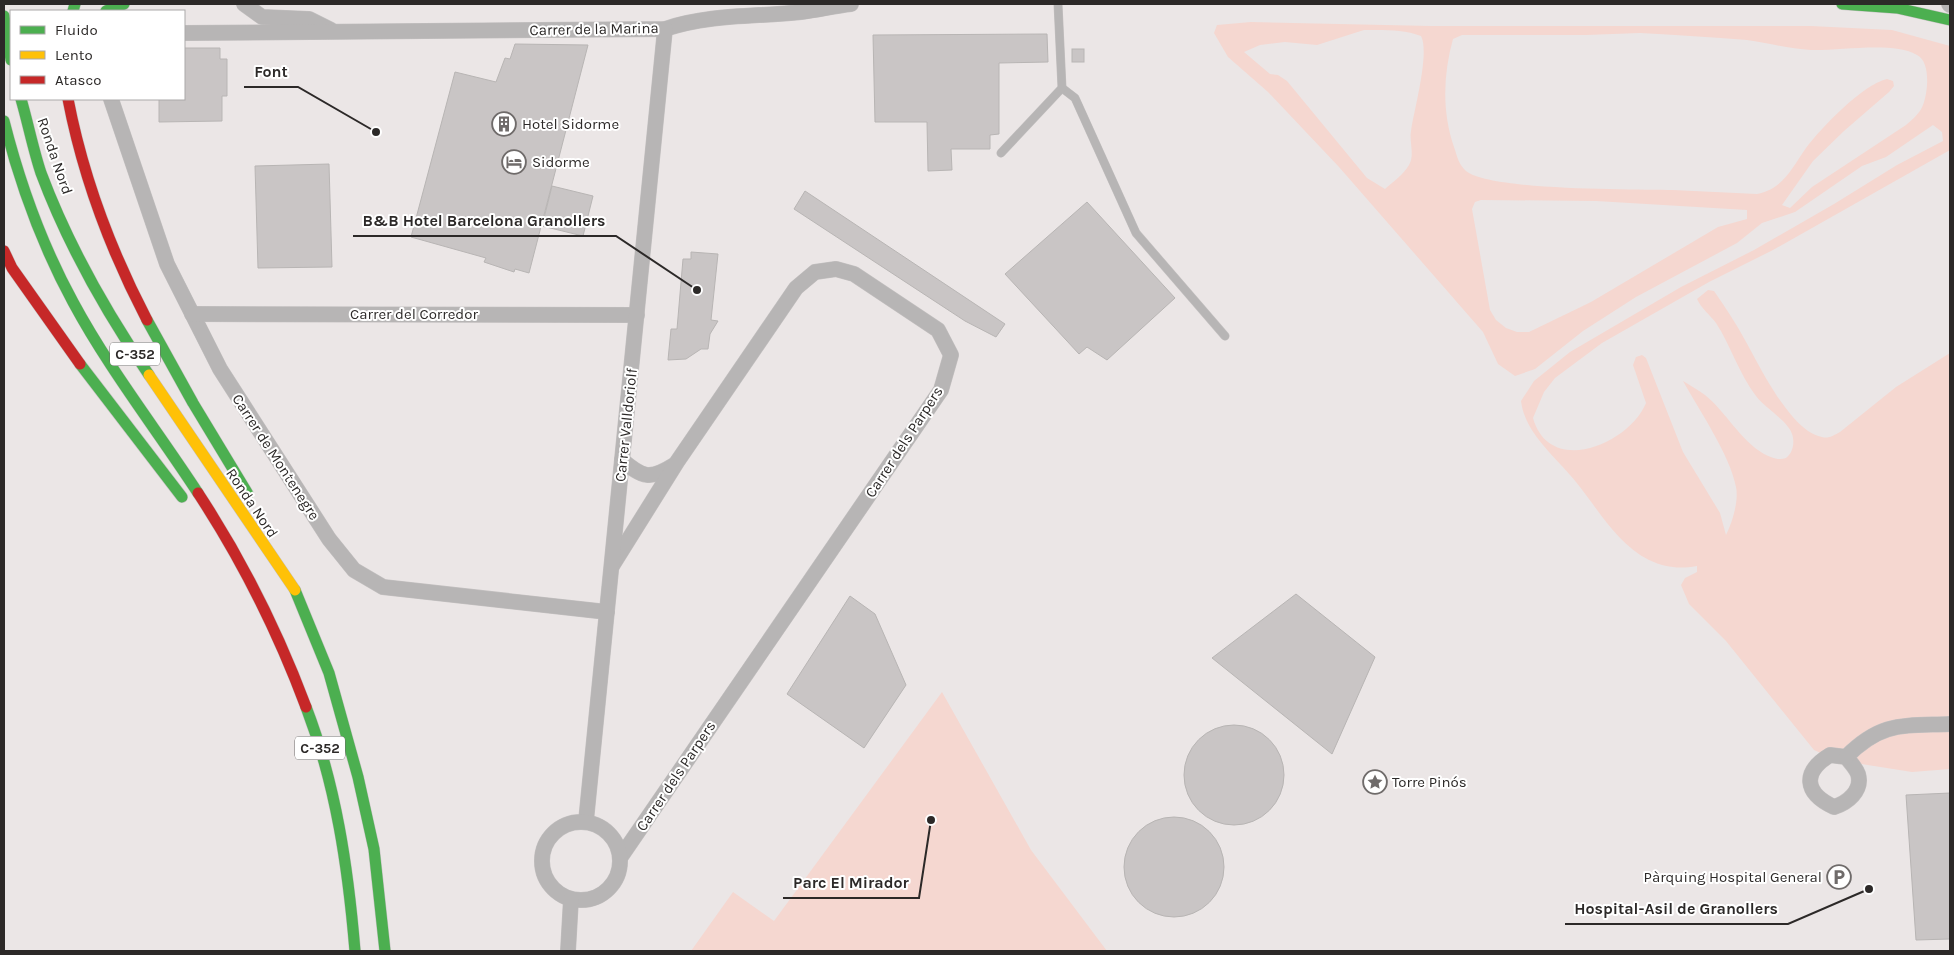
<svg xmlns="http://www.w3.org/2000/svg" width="1954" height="955" font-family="Karla,sans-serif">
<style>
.green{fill:#f5d7d0;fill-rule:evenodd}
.building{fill:#c9c5c5;stroke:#b8b5b4}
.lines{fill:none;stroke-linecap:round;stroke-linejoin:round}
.lane-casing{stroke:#c4c1c1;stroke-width:9}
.street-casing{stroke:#c4c1c1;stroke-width:16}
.fast-casing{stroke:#c4c1c1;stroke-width:12}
.slow-casing{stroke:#c4c1c1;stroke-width:12}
.jam-casing{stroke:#c4c1c1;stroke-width:12}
.lane{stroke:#b7b5b5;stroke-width:8}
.street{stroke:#b7b5b5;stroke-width:15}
.fast{stroke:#4caf50;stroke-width:11}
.slow{stroke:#ffc107;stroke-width:11}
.jam{stroke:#c62828;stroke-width:11}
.labels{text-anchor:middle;stroke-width:4;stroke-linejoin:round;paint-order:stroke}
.shield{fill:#fff;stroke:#6b6968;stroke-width:1}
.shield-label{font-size:14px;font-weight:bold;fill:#2c2928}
.street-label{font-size:15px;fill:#2c2928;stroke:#fff}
.poi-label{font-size:15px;fill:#2c2928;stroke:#fff;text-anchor:start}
.leader{fill:none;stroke:#2c2928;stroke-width:2}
.callout-dot{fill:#2c2928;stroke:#fff;stroke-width:2}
.callout-label{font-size:16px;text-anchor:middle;font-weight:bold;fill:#2c2928;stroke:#fff;stroke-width:4;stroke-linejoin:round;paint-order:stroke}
</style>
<rect width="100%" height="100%" fill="#ebe6e6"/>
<g class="green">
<path d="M1251 22 1431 26H1811L1892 30 1950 46V150L1773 250 1709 282 1602 343 1555 378 1544 392 1533 418C1550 478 1630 443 1646 403L1633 365 1636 357 1642 355 1646 358 1683 452 1720 513 1726 535C1732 523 1739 501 1736 487 1730 455 1699 410 1683 381 1690 385 1698 390 1705 395 1727 413 1739 439 1764 454 1770 457 1778 461 1786 458 1793 453 1795 442 1792 434 1788 421 1765 408 1756 396 1739 374 1731 346 1716 323 1710 315 1701 308 1697 299L1708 290 1714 291C1725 307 1736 323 1745 340 1759 365 1791 432 1822 437 1829 439 1834 435 1840 432L1896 387 1950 353V769L1912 772 1836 760 1814 750 1726 641 1689 604 1681 585 1685 578 1697 572V566C1680 569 1666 568 1649 560 1617 544 1598 509 1576 482 1557 458 1525 434 1521 401L1534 381 1570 352 1681 287 1754 250 1834 204 1897 165 1943 141 1942 132 1933 125 1886 157 1862 166 1795 212 1762 223 1737 243 1636 297 1583 331 1535 369 1515 376 1498 364 1483 332 1339 167 1268 92 1228 57 1214 33 1217 25ZM1364 30C1383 30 1403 29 1421 36 1430 53 1414 110 1411 131 1409 141 1415 155 1409 165 1404 174 1393 182 1385 189L1367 178 1287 81 1278 75 1270 74 1244 52 1260 45 1285 42 1317 45ZM1640 33C1676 35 1712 37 1747 40 1768 43 1790 49 1811 50 1839 51 1894 41 1917 55 1931 62 1928 92 1923 105 1920 113 1913 119 1906 125L1812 187 1790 208 1782 205 1813 161 1844 131 1889 92 1894 86 1893 81 1887 79C1862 85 1822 127 1806 148 1792 168 1783 189 1757 194 1729 193 1701 191 1673 190 1635 189 1491 191 1466 171 1459 165 1457 156 1454 147 1442 112 1443 75 1453 39L1462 35H1586ZM1481 200 1596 201 1747 210V219L1718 227 1591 302 1529 332H1517L1506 328 1496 320 1490 310 1472 209 1475 202Z"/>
<polygon points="942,692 1031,850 1107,951 691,951 733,892 774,921"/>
</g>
<g class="building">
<polygon points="1047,34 1048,62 999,63 999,134 990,135 990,149 951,149 952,170 928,171 927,122 875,122 873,35"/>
<polygon points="515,44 588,45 529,273 515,269 514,272 484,262 486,258 411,237 455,72 496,82 505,58 510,59"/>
<polygon points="184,48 220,48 220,59 227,59 227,96 222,96 222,121 159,122 159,99 184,99"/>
<rect x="1072" y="49" width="12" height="13"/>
<polygon points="329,164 332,267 258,268 255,166"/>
<polygon points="552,186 593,196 583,236 542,226"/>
<polygon points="805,191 1005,324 996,337 965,321 794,209"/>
<polygon points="1087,202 1175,298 1107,360 1087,347 1079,354 1005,274"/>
<polygon points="691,252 718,254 711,320 718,321 710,334 708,349 701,349 686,359 668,360 671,329 677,329 683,259 691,259"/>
<polygon points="1296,594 1375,657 1332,754 1212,658"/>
<polygon points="850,596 875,614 906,685 864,748 787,694"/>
<circle cx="1234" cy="775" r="50"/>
<polygon points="1950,793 1950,939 1916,940 1906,795"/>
<circle cx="1174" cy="867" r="50"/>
</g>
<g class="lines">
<g class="lane-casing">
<g id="lane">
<polyline points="1062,88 1075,98 1136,233 1225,336"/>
<polyline points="1001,153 1062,88 1058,4"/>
</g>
</g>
<g class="street-casing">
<g id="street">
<polyline points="244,4 262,17 309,19 331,30"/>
<polyline points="1949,4 1950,5"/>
<path d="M184 33 665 29C710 14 755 17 801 12 818 10 834 6 851 4"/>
<polyline points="111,99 167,264 220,369 329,539 354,570 383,587 607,612"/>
<polyline points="192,314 637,315"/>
<path d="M622 460C643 478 650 480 674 465"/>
<polyline points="612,566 677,462 796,288 815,272 836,269 854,274 938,330 951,355 941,390 620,858"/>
<path d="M1830 755 1846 757C1850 762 1856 768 1858 774 1863 791 1847 803 1834 807 1804 793 1802 772 1830 755Z"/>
<path d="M1846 757C1882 721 1903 726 1950 724"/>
<polyline points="586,821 665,29"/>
<circle cx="581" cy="861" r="39"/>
<polyline points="568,951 571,899"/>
</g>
</g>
<g class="fast-casing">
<g id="fast">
<polyline points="1842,4 1897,8 1950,20"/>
<polyline points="73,11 75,4"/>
<polyline points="106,11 124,4"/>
<polyline points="4,16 11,60"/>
<path d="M21 99C28 123 33 149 41 173 68 245 106 312 149 375"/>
<path d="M4 121C20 184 42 245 73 302 109 369 157 430 198 493"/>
<polyline points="147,320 193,403 248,494"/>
<polyline points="80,364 182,497"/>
<polyline points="295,590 329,673 358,777 374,849 385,951"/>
<path d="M306 707C336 785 348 867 355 951"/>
</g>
</g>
<g class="slow-casing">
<polyline id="slow" points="149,375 295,590"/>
</g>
<g class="jam-casing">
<g id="jam">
<path d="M68 99C83 177 110 249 147 320"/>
<polyline points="4,251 12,268 80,364"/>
<path d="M198 493C242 560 278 632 306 707"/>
</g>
</g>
<use href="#lane" class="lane"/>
<use href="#street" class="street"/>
<use href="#fast" class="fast"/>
<use href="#slow" class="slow"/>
<use href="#jam" class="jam"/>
</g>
<defs>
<g id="building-ring" transform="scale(1.25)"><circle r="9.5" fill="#fff" stroke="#6f6b6a" stroke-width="1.5"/><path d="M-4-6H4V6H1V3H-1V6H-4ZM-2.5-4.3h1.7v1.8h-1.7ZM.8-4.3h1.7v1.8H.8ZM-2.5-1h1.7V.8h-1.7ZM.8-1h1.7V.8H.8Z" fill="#6f6b6a"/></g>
<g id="hotel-ring" transform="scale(1.25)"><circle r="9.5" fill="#fff" stroke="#6f6b6a" stroke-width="1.5"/><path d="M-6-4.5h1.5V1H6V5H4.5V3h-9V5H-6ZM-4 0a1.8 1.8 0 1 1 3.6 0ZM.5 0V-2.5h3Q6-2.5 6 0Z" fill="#6f6b6a"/></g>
<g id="sight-ring" transform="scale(1.25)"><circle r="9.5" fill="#fff" stroke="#6f6b6a" stroke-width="1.5"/><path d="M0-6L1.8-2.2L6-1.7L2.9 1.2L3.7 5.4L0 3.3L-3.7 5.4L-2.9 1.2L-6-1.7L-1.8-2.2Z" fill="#6f6b6a"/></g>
<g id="parking-ring" transform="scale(1.25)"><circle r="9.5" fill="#fff" stroke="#6f6b6a" stroke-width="1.5"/><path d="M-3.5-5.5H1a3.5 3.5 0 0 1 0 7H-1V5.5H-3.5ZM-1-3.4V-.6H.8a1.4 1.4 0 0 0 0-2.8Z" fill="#6f6b6a"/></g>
</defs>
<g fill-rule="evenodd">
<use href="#building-ring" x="504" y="124"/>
<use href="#hotel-ring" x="514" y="162"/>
<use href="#sight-ring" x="1375" y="782"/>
<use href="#parking-ring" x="1839" y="877"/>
</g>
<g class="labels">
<g class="shield">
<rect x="110" y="342.5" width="50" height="23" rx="4"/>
<rect x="295" y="736.5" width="50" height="23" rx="4"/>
</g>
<g class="shield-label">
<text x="135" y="359">C-352</text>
<text x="320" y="753">C-352</text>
</g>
<g class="street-label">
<text transform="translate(594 29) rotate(-1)" y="5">Carrer de la Marina</text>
<text transform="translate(55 156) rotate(71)" y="5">Ronda Nord</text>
<text x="414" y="319">Carrer del Corredor</text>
<text transform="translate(626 425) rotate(-84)" y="5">Carrer Valldoriolf</text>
<text transform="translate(904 442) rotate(-57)" y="5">Carrer dels Parpers</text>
<text transform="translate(276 457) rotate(57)" y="5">Carrer de Montenegre</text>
<text transform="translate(252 503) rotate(56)" y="5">Ronda Nord</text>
<text transform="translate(676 776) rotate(-56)" y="5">Carrer dels Parpers</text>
</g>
<g class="poi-label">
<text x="522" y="129">Hotel Sidorme</text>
<text x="532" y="167">Sidorme</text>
<text x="1392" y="787">Torre Pinós</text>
<text x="1822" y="882" text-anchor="end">Pàrquing Hospital General</text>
</g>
</g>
<path class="leader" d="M376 132L298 87H244M697 290L616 236H353M931 820L919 898H783M1869 889L1788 924H1565"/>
<g class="callout-dot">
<circle cx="376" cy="132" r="5"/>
<circle cx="697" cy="290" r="5"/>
<circle cx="931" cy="820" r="5"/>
<circle cx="1869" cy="889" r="5"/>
</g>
<g class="callout-label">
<text x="271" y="77">Font</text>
<text x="484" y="226">B&amp;B Hotel Barcelona Granollers</text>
<text x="851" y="888">Parc El Mirador</text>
<text x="1676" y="914">Hospital-Asil de Granollers</text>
</g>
<rect width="1954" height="955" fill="none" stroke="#2c2928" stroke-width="10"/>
<rect x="10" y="10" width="175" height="90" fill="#ffffff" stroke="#aba9a9"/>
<rect x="20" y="26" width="25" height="8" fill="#4caf50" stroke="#aba9a9"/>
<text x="55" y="35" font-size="15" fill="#2c2928">Fluido</text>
<rect x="20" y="51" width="25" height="8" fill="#ffc107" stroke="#aba9a9"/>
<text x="55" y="60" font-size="15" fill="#2c2928">Lento</text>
<rect x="20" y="76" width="25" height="8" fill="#c62828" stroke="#aba9a9"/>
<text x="55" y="85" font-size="15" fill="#2c2928">Atasco</text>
</svg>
